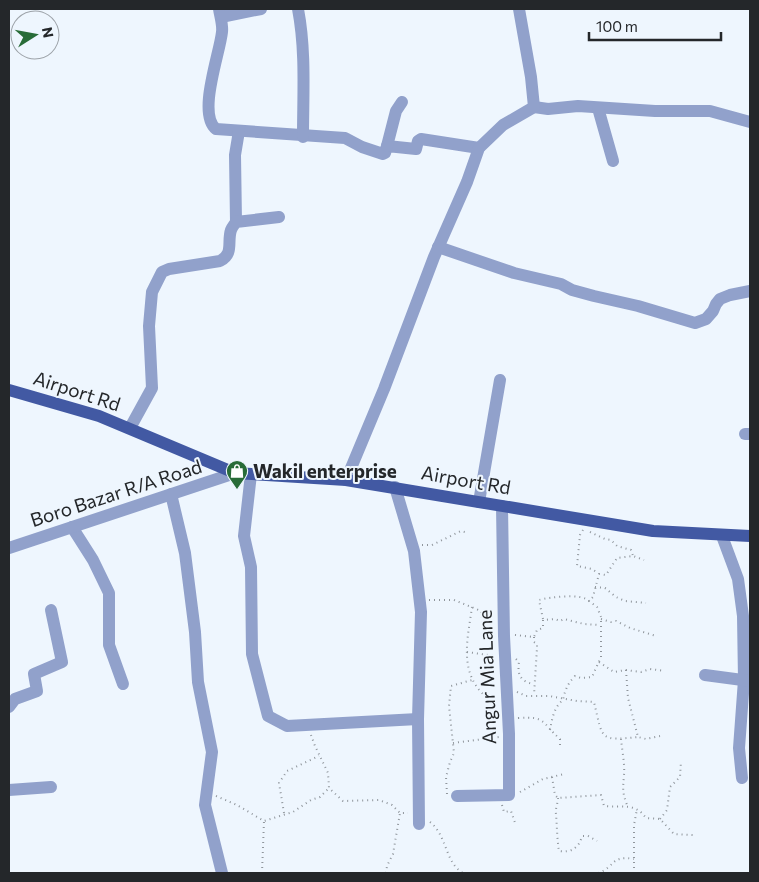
<svg xmlns="http://www.w3.org/2000/svg" width="759" height="882" font-family="Commissioner,sans-serif">
<style>
.lines{fill:none;stroke-linecap:round;stroke-linejoin:round}
.path{stroke:#90969c;stroke-width:2;stroke-dasharray:1 4;stroke-linecap:butt}
.minor{stroke:#91a1cb;stroke-width:12}
.major{stroke:#4259a3;stroke-width:12}
.labels{text-anchor:middle;stroke-width:4;stroke-linejoin:round;paint-order:stroke}
.street-label{font-size:19px;fill:#24272a;stroke:#eef6fe}
.poi-label{font-size:19px;font-weight:bold;fill:#24272a;stroke:#eef6fe;text-anchor:start}
</style>
<rect width="100%" height="100%" fill="#eef6fe"/>
<g class="lines">
<g class="path">
<polyline points="583,530 580,535 577,566 592,569 598,573"/>
<polyline points="590,532 605,539 611,540 617,546 631,550 633,556"/>
<polyline points="422,545 432,545 461,531 465,532"/>
<polyline points="595,587 605,588 616,597 625,601 646,603"/>
<polyline points="429,600 454,600 481,611 484,631 493,632"/>
<path d="M472 607C468 637 459 669 482 693 487 697 491 703 497 705"/>
<path d="M543 619 539 600C550 597 582 593 589 601"/>
<polyline points="601,619 611,622 616,621 630,628 656,636"/>
<polyline points="515,635 534,637 537,630 543,628 543,620 555,619 560,621 564,619 584,624 600,625"/>
<polyline points="534,637 534,642 537,644 537,648 534,695"/>
<polyline points="467,652 495,656"/>
<path d="M516 659 519 662C517 675 521 682 534 684"/>
<polyline points="599,662 614,672 626,670 641,672 650,669 665,671"/>
<polyline points="626,670 628,698 638,737 646,739 660,736"/>
<path d="M517 692 526 696H549L577 701 594 702C603 740 599 741 638 737"/>
<path d="M518 718C546 716 541 722 560 739V746"/>
<path d="M550 730C552 719 554 707 563 700 565 690 568 683 575 676L581 678 592 677 601 657V617L597 607 589 601 593 597 599 574 606 575 617 558 633 556 644 560"/>
<polyline points="311,735 315,746 328,773 329,788 343,801 379,800 392,805 400,813 408,813"/>
<path d="M621 739C622 750 625 764 624 775 623 788 622 792 627 805"/>
<polyline points="453,743 499,737"/>
<path d="M552 777 555 795 558 798 601 795 604 806C621 808 635 802 646 818L660 819 674 834 694 835"/>
<polyline points="520,792 543,779 564,774"/>
<polyline points="447,794 446,777 450,762 454,753 449,706 451,686 472,680"/>
<polyline points="216,796 237,805 264,821 293,812 311,800 320,797 328,789"/>
<path d="M558 798C558 803 555 809 556 814 557 826 557 839 559 851 571 853 579 848 582 836H588L597 841"/>
<polyline points="502,805 504,812 511,811 515,823"/>
<polyline points="284,813 279,783 287,771 319,756"/>
<polyline points="660,819 667,810 670,787 680,777 681,761"/>
<path d="M430 822C447 835 445 863 463 873"/>
<polyline points="262,873 264,821"/>
<polyline points="386,873 387,866 393,854 400,813"/>
<path d="M598 873C616 867 610 855 634 859"/>
<polyline points="634,873 634,825 637,809"/>
</g>
<g class="minor">
<path d="M219 9C220 16 223 25 222 32 220 53 197 114 216 129L345 138 362 147 383 154 385 153 387 146 416 149 418 141 421 139 479 148"/>
<path d="M298 9C306 51 303 94 303 137"/>
<polyline points="221,17 261,9"/>
<polyline points="534,107 548,109 578,106 655,111 710,111 750,122"/>
<polyline points="598,108 613,161"/>
<polyline points="387,146 396,111 402,102"/>
<polyline points="236,222 235,155 239,131"/>
<polyline points="438,247 514,273 561,284 572,290 594,296 638,306 695,323 706,319 713,311 716,304 720,299 730,295 750,291"/>
<path d="M130 428 152 388 149 326 152 292 162 272 169 269 220 261C234 254 227 242 231 230 232 227 234 225 236 222L279 217"/>
<polyline points="745,434 750,434"/>
<polyline points="251,474 244,536 251,567 252,654 268,716 287,726 418,719"/>
<polyline points="346,480 384,389 434,257 467,182 479,148 503,125 534,107 531,77 519,9"/>
<polyline points="395,487 414,551 421,612 418,719 419,824"/>
<polyline points="171,494 185,553 195,632 198,682 212,752 205,805 222,873"/>
<polyline points="479,502 500,380"/>
<polyline points="72,527 93,560 109,593 109,645 123,684"/>
<polyline points="722,536 738,579 743,616 744,680 739,748 742,778"/>
<polyline points="9,548 235,473"/>
<polyline points="705,675 750,681"/>
<polyline points="9,707 15,699 37,691 34,674 62,662 51,610"/>
<polyline points="9,790 51,787"/>
<polyline points="457,796 509,795 509,734 504,636 502,506"/>
</g>
<polyline class="major" points="9,390 99,416 235,473 346,480 653,531 750,536"/>
</g>
<defs>
<g id="shop-pin" transform="scale(1.125)"><path d="M0 17L-7.5 6A9.5 9.5 0 1 1 7.5 6Z" fill="#286c38" stroke="#eef6fe"/><path d="M-5-2.5h2.3a2.7 3.5 0 0 1 5.4 0H5L5.5 6h-11ZM-1.5-2.5h3a1.5 2.3 0 0 0-3 0Z" fill="#fff"/></g>
</defs>
<g fill-rule="evenodd">
<use href="#shop-pin" x="237" y="471"/>
</g>
<g class="labels">
<g class="street-label">
<text transform="translate(77 391) rotate(18)" y="7">Airport Rd</text>
<text transform="translate(466 480) rotate(10)" y="7">Airport Rd</text>
<text transform="translate(116 493) rotate(-18)" y="7">Boro Bazar R/A Road</text>
<text transform="translate(487 677) rotate(-92)" y="7">Angur Mia Lane</text>
</g>
<g class="poi-label">
<text x="253" y="478">Wakil enterprise</text>
</g>
</g>
<rect width="759" height="882" fill="none" stroke="#24272a" stroke-width="20"/>
<g transform="translate(35 35) rotate(79)"><circle r="24" fill="#eef6fe" stroke="#9da3a9"/>
<path d="M0-4L9 19L0 12L-9 19Z" fill="#286c38"/>
<text y="-8" font-size="14" font-weight="bold" text-anchor="middle" fill="#24272a">N</text>
</g>
<path d="M589 32v8h132v-8" fill="none" stroke="#24272a" stroke-width="2.5"/>
<text x="596" y="32" font-size="15" fill="#24272a" stroke="#eef6fe" stroke-width="4" paint-order="stroke">100 m</text>
</svg>
